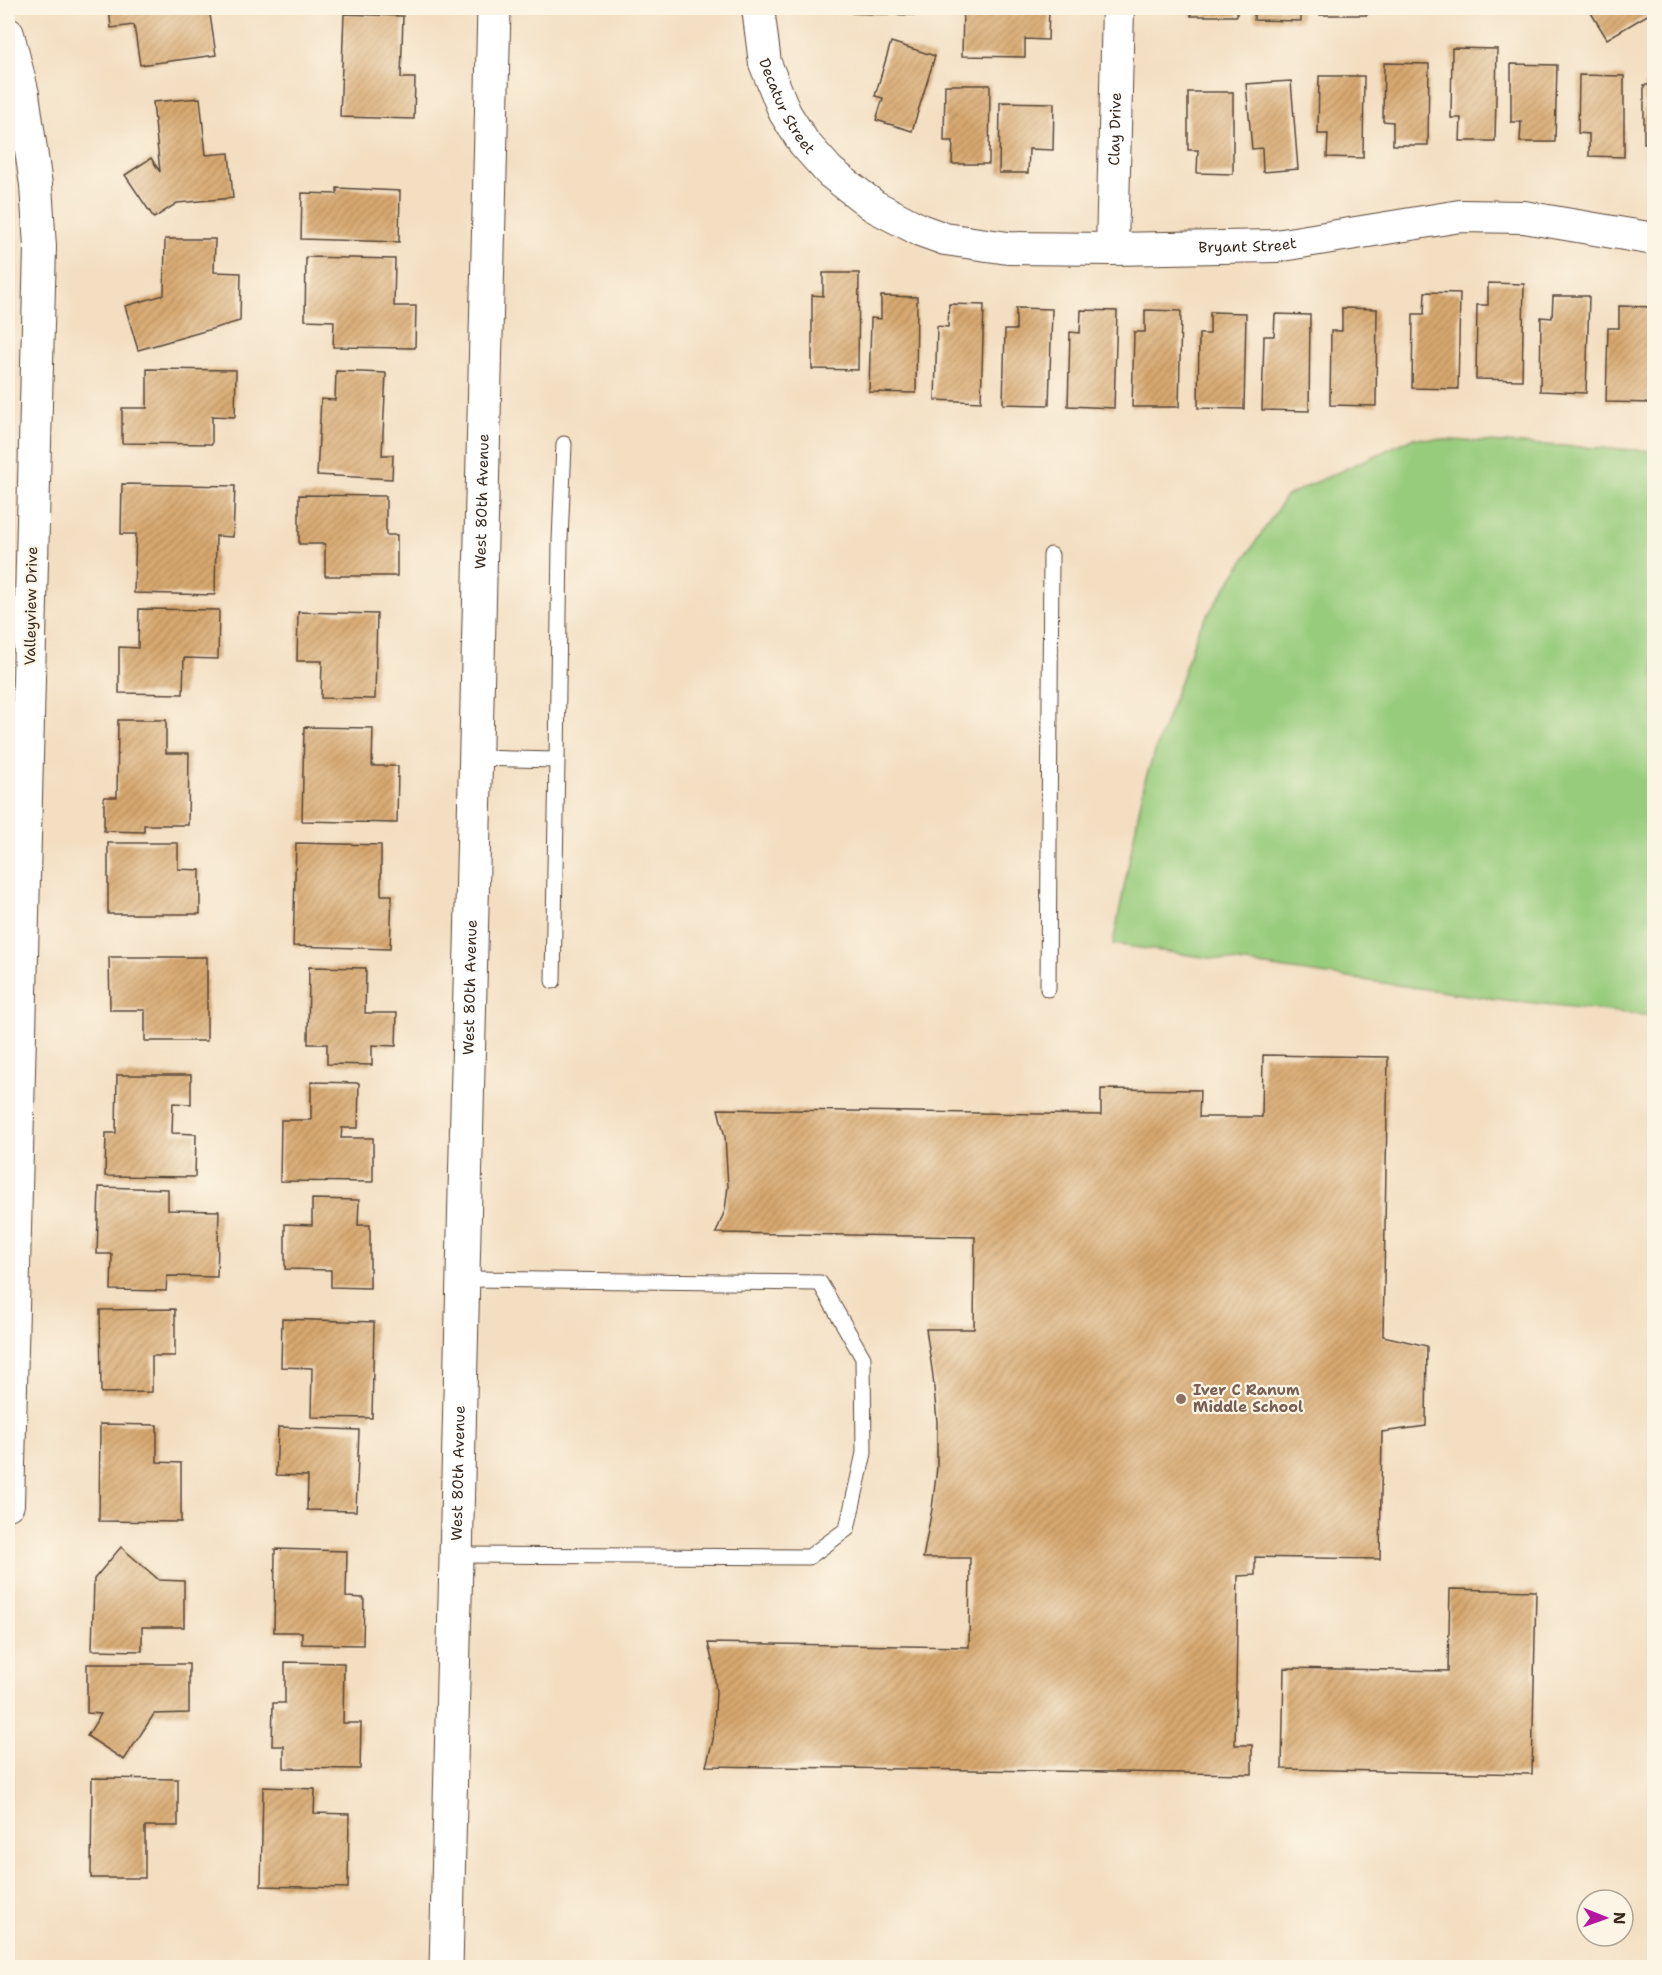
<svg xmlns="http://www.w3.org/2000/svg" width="1662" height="1975" font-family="'Shantell Sans',sans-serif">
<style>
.garden{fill:#98cc7d;stroke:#6a7b4e;stroke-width:1.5}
.building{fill:url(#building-hatch)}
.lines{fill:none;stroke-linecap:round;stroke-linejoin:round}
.lane-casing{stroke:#574536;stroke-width:17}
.street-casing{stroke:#574536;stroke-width:34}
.secondary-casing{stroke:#574536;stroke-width:35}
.lane{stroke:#fff;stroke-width:15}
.street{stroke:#fff;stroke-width:32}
.secondary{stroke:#fff;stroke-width:33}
.education-dot{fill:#8d6e63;stroke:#fcf5e5;stroke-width:2}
.labels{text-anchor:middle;stroke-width:4.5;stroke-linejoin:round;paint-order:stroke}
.street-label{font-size:15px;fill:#3b2a1e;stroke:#fcf5e5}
.education-label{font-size:15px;font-weight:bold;fill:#785e54;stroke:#fcf5e5;text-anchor:start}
</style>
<defs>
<pattern id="building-hatch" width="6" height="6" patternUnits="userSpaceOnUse" patternTransform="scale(1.5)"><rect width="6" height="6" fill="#d8a970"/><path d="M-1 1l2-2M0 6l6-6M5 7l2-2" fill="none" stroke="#b08a5b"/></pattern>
</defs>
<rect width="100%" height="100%" fill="#fcf5e5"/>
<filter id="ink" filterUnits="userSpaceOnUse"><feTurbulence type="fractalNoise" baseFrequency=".0167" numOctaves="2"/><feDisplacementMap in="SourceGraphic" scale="12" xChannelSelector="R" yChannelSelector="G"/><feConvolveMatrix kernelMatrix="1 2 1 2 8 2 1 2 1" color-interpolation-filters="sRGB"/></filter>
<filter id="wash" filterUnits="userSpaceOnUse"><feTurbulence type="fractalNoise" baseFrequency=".008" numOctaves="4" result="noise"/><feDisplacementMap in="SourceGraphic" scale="24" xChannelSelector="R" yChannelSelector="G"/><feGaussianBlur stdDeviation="1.35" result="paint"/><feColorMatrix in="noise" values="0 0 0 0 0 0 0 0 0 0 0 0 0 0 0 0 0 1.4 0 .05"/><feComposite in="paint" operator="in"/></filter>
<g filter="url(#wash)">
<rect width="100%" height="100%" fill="#f3dec1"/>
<polygon class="garden" points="1413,438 1654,451 1654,1016 1488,998 1113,944 1145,780 1199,628 1286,496"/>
<g id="blocks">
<g class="building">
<polygon points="109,8 209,8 216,55 140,65 134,25 111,28"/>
<polygon points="852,8 915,8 915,15 852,13"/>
<polygon points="1014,8 1049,8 1048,40 1025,39 1025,57 962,56 963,9 1014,11"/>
<rect x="1191" y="8" width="46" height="8"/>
<polygon points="1254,8 1301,8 1301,21 1254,20"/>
<rect x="1320" y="8" width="47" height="7"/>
<polygon points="1588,8 1654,8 1654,11 1607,39"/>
<polygon points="344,14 403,16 401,78 415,78 414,119 340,117"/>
<polygon points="891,42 935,56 912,131 876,120 883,98 875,96"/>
<polygon points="1452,48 1497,49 1495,141 1460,141 1461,118 1451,118"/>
<polygon points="1384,63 1429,64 1428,145 1393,145 1393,122 1383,121"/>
<polygon points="1511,64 1557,65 1555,142 1520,142 1521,122 1511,122"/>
<polygon points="1579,75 1624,76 1624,157 1589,156 1589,134 1578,133"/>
<polygon points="1319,76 1364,76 1363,158 1327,157 1328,134 1318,134"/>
<polygon points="1291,81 1298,169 1263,172 1262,148 1252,149 1246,84"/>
<polygon points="945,85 990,85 989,164 952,164 953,141 944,141"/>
<rect x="1644" y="85" width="10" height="58"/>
<polygon points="1188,92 1233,92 1233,174 1197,173 1198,150 1188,150"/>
<polygon points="200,98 206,155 229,153 233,198 177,203 154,218 125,175 151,158 160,172 153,102"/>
<polygon points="1000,102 1054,103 1053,150 1029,149 1028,173 999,173"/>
<polygon points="337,188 400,191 399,242 301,239 302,193 337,194"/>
<polygon points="165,239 215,239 214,272 241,273 240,321 138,350 125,306 164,295"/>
<polygon points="306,257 395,259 394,306 416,306 415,348 333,347 334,321 305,320"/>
<polygon points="823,273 859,273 858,370 812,369 812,295 823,296"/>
<polygon points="1488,283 1524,284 1522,380 1476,379 1477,305 1488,305"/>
<polygon points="1425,292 1460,293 1458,389 1412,388 1413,314 1424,314"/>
<polygon points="881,296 917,297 916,393 869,392 871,318 881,319"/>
<polygon points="1553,296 1589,296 1586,393 1540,391 1541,317 1552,318"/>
<polygon points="949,304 984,305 981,402 935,400 937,326 948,327"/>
<polygon points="1619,306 1654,307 1653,403 1606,402 1608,328 1619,328"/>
<polygon points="1016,308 1052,309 1049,405 1003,404 1005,330 1016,330"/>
<polygon points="1342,308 1377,309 1376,406 1330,405 1331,331 1342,331"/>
<polygon points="1081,310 1117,311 1114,408 1068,406 1070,332 1080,333"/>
<polygon points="1145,310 1181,311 1179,407 1132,407 1134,332 1145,332"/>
<polygon points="1210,312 1246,313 1244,409 1198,408 1199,334 1210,334"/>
<polygon points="1275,314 1310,315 1309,411 1262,410 1264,336 1274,336"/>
<polygon points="147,369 236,370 235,417 212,416 212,444 122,443 122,408 147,408"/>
<polygon points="336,371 386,373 382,455 393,455 392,479 317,475 321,399 335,400"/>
<polygon points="122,484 235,486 233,537 216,536 215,595 134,593 136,534 121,534"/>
<polygon points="299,495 386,496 386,535 397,535 397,576 325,576 325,544 299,544"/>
<polygon points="139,609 219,610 218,659 184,658 183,694 119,693 119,647 138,648"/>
<polygon points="298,612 377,614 375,699 321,698 322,661 297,661"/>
<polygon points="118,720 166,720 166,753 189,753 188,825 144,825 144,832 104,831 104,797 117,797"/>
<polygon points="304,727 373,728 372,766 398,766 397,823 302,821"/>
<polygon points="108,843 178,843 178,869 200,870 200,914 108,914"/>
<polygon points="296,843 381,845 381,895 392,895 390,949 293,946"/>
<polygon points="109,957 207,957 207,1041 145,1041 145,1010 110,1010"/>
<polygon points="309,967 366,968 365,1013 397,1013 396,1046 372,1045 372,1065 327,1064 327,1044 308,1044"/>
<polygon points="1263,1055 1388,1057 1383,1336 1427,1346 1426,1426 1382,1432 1380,1559 1255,1557 1255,1575 1238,1576 1235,1745 1252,1745 1252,1774 706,1766 713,1740 716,1693 714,1668 708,1643 969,1647 970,1558 923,1558 932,1509 937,1467 937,1422 933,1376 926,1329 974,1329 975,1237 716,1233 725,1210 728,1186 725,1137 718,1109 1101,1115 1101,1089 1200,1090 1199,1117 1262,1117"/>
<polygon points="117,1075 191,1075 191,1104 173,1103 172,1133 196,1134 195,1177 105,1176 106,1133 116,1133"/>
<polygon points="311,1082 359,1083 358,1128 342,1128 341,1138 373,1138 373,1182 280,1181 281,1120 311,1120"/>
<polygon points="99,1187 168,1189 168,1210 219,1211 217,1277 167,1276 166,1291 111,1290 112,1254 97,1254"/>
<polygon points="312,1199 359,1200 358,1225 370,1225 370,1288 331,1287 331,1270 285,1269 285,1224 312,1225"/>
<polygon points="175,1309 175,1356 152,1356 152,1392 101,1393 100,1310"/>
<polygon points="282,1319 374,1322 372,1418 311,1417 312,1368 281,1367"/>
<polygon points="100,1424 157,1425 157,1462 181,1463 181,1522 99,1521"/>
<polygon points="278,1427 359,1430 356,1511 307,1510 308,1476 276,1475"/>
<polygon points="121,1547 159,1580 184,1581 184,1627 142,1627 142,1651 92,1650 94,1579"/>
<polygon points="275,1549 347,1551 346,1597 364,1598 363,1645 302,1644 302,1632 274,1632"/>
<polygon points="1450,1589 1536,1591 1532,1774 1282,1769 1284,1668 1448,1671"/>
<polygon points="285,1662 344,1663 343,1723 361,1723 360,1769 284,1768 284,1746 272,1746 273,1703 285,1703"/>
<polygon points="87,1664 189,1664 189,1713 154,1714 124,1760 87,1736 101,1714 87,1713"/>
<polygon points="92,1778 178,1779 178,1826 145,1826 145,1878 91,1878"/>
<polygon points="263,1787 315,1789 314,1813 349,1814 348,1888 261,1886"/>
</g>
</g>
</g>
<g filter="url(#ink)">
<use href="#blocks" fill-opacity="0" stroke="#574536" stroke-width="1.5"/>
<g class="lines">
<g class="lane-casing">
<g id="lane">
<polyline points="475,758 557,760 560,541 564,444"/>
<polyline points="553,981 557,760"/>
<polyline points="1048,989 1051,555"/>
<polyline points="456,1555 809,1557 847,1529 864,1453 863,1358 820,1283 463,1279"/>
</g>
</g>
<g class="street-casing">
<g id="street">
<path id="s1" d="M758 8 765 63 785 113 804 143 830 172 874 206 920 230 945 239 1008 248 1112 249 1276 246 1460 216 1524 217 1654 239"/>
<polyline points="8,34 23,94 36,185 40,247 8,1504"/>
<path id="s2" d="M1112 249 1118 8"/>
</g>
</g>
<g class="secondary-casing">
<g id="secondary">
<path id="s3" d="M446 1968 494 8"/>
</g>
</g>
<use href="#lane" class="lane"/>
<use href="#street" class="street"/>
<use href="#secondary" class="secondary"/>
</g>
</g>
<circle class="education-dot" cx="1181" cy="1399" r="6"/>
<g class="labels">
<g class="street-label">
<text dy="5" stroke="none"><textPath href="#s1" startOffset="104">Decatur Street</textPath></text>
<text dy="5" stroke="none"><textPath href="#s2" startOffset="120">Clay Drive</textPath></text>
<text dy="5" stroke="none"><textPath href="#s1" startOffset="621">Bryant Street</textPath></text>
<text dy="5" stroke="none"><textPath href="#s3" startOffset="1467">West 80th Avenue</textPath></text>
<text transform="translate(31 606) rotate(-89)" y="5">Valleyview Drive</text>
<text dy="5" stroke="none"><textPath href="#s3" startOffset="981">West 80th Avenue</textPath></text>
<text dy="5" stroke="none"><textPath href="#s3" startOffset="495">West 80th Avenue</textPath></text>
</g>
<g class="education-label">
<text x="1193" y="1395">Iver C Ranum<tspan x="1193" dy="17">Middle School</tspan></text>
</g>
</g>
<rect width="1662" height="1975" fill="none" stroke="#fcf5e5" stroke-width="30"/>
<g transform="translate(1605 1918) rotate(91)"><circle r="28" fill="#fcf5e5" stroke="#afa495" stroke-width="1.5"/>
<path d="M0-4.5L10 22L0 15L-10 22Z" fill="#b5179e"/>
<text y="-9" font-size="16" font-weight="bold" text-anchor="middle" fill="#3b2a1e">N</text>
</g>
</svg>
